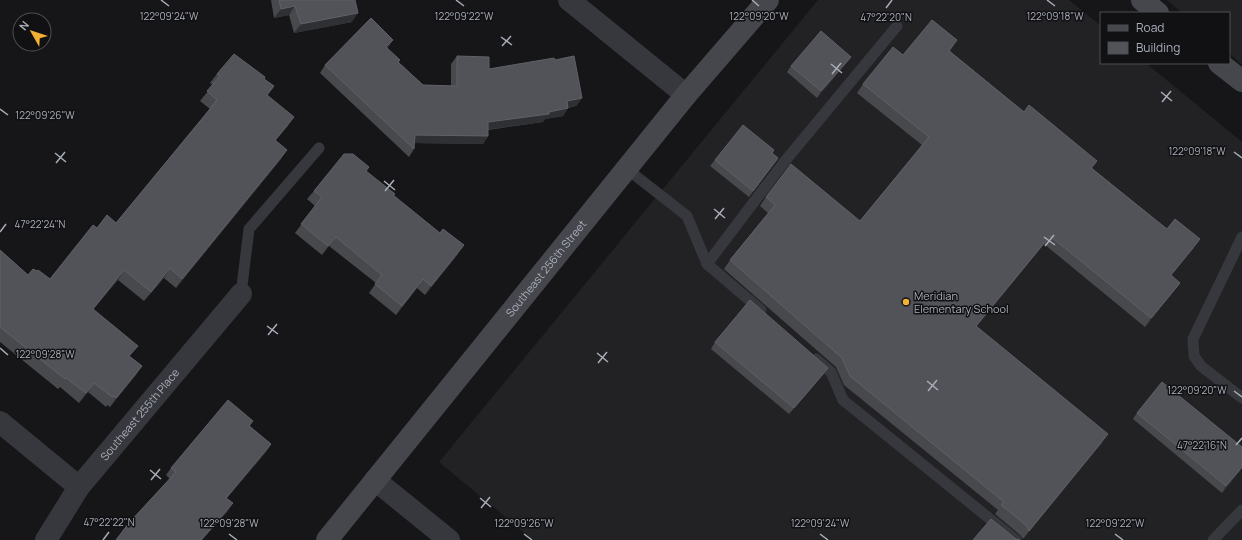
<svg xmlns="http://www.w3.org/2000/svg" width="1242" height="540" font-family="Manrope,sans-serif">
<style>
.built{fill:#222225}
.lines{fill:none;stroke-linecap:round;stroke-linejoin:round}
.lane{stroke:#37383d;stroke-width:11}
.street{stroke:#37383d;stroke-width:22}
.secondary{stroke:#45474d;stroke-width:22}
.wall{fill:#47494d}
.shaded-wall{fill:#2f3033}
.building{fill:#525359;stroke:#5f6168}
.ticks{fill:none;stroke:#a8adb8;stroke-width:1.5}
.poi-dot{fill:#f2b134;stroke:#111113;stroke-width:1.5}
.labels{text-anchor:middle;stroke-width:3;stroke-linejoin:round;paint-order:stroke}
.street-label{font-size:11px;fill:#a8adb8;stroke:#111113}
.poi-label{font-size:11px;fill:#a8adb8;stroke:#111113;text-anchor:start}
.ticks-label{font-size:10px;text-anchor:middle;fill:#a8adb8;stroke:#111113;stroke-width:3;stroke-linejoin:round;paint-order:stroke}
</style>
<rect width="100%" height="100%" fill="#161618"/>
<g class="built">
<polygon points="818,0 1069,0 1101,26 1101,63 1146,63 1242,142 1242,540 533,540 439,462"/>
<polygon points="1167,0 1242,0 1242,65 1229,53 1229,13 1182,13"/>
</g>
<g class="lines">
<g class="lane">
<polyline points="627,169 687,216 707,264 761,310"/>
<polyline points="1242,237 1193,339 1194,356 1201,366 1242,398"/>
<polyline points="707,264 785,161 897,26"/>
<polyline points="241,294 249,229 319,148"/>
<polyline points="816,359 831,372 843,400 1016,540"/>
<polyline points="1213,540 1242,510"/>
</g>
<g class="street">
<polyline points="569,0 686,95"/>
<polyline points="0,422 79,487"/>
<polyline points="375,480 449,540"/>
<path id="s1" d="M46 540 79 487 241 294"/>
</g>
<g class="secondary">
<polyline points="1142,0 1158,13"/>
<polyline points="1219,63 1242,81"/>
<path id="s2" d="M327 540 686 95 768 0"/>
</g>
</g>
<g class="wall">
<polygon points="271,0 355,0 352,22 294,33 289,15 274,18"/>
<polygon points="387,48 398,62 423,85 451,86 451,64 457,56 489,69 555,60 582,98 576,106 568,108 563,116 545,119 543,122 488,130 488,136 483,144 414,143 414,149 409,157 320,73 325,65"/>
<polygon points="950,51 1024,112 1097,161 1092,168 1167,229 1194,248 1171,275 1174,291 1145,327 1044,244 976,327 1102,443 1023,539 1020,535 995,514 998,510 844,385 836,367 724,269 730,260 768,213 760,206 766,197 860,221 922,145 857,93 863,84 903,55"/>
<polygon points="851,57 846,63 817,98 787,72 791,66"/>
<polygon points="217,74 264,79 274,86 267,95 288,126 276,140 281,159 176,288 164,278 144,301 118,280 93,309 130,357 142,366 135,376 110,407 107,405 106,407 88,392 79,403 60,387 58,389 0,342 0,250 28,275 37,271 50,279 97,228 116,223 210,109 200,101 213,85 210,83"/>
<polygon points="772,153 778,158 749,197 710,166 715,160"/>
<polygon points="369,167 366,171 393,195 458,254 425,295 417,288 396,315 369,293 376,283 329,246 322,255 295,233 315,206 307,199 314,191"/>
<polygon points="715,342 828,368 823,375 789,414 711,349"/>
<polygon points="1137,413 1242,447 1242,468 1222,493 1133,419"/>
<polygon points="250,426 271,444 266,452 227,498 228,511 202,540 116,540 170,479 166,475 171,468"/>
</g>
<g class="shaded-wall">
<polygon points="295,6 289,15 274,18 281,9"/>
<polygon points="358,13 352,22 294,33 301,24"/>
<polygon points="393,40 388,48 380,55 386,47"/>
<polygon points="851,57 846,63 817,98 821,91"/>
<polygon points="582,98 576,106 561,109 567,101"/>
<polygon points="568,108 563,116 545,119 543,122 483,130 488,122"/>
<polygon points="294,117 288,126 268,149 275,140"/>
<polygon points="415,135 488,136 483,144 409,143"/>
<polygon points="287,150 281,159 176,288 182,279"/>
<polygon points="1050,236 1044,244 970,335 976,326"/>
<polygon points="336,237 322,255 328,246"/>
<polygon points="1200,239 1194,248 1165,283 1171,275"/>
<polygon points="464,245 458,254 425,295 431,286"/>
<polygon points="170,268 164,278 144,301 151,292"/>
<polygon points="124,270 118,280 86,318 93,309"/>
<polygon points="423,279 417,288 396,315 402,306"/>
<polygon points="1180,283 1174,291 1145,327 1151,318"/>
<polygon points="142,366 135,376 110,407 116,398"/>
<polygon points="828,368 823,375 789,414 794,408"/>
<polygon points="94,383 88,392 79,403 86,393"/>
<polygon points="1108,434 1102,443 1023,539 1029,531"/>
<polygon points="271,444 266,452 221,505 226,498"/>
<polygon points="1242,467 1242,468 1222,493 1226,486"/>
<polygon points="233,503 228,511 202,540 201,540"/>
</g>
<g class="building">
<polygon points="279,0 355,0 358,13 301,24 295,6 281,9"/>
<polygon points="371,18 393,40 386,47 400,60 398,62 423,85 457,86 457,56 489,57 489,69 554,58 555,60 574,56 582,98 567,101 568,108 549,112 549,114 488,122 488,136 415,135 414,149 325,65"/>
<polygon points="932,20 957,40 949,51 1024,112 1029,105 1097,161 1091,168 1167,229 1175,219 1200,239 1171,275 1180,283 1151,318 1050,236 976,326 1108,434 1029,531 1027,526 1001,505 1004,502 850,376 842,358 730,260 775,205 766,197 791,164 860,221 929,137 863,84 893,47 903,55"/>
<polygon points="821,31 851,57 821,91 791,66"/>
<polygon points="234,54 265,77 264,79 274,86 267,95 294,117 275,140 287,150 182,279 170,268 151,292 124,270 93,309 138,346 129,356 142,366 116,398 114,396 112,397 94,383 86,393 66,378 65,379 0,327 0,250 28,275 33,269 37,271 38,270 50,279 93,225 97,228 107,215 116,223 205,115 217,100 207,91 220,76 217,74"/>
<polygon points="743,125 774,150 772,153 778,158 753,191 715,160"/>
<polygon points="344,154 353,154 369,167 366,171 395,194 393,195 440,233 443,229 464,245 431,286 423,279 402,306 375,284 382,275 336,237 328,246 301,224 322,197 314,191"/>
<polygon points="750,300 828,368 794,408 715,342"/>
<polygon points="1162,382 1242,447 1242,467 1226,486 1137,413"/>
<polygon points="228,400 253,421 249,426 271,444 226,498 233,503 201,540 116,540 128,524 176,472 171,468"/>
<polygon points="991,519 1016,539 1020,540 973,540"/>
</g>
<path class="ticks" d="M161 0 169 6M456 0 464 6M752 0 759 6M1047 0 1055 6M886 8 892 0M501 37 512 45M502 46 511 36M831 64 842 73M832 74 841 63M1161 92 1172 101M1162 102 1171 91M0 109 8 115M1234 152 1242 158M55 153 66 162M56 163 65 152M384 181 395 190M385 191 394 180M714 209 725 218M715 219 724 208M0 232 6 224M1044 237 1055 245M1045 246 1054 235M267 326 278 334M268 335 277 324M0 348 8 355M597 353 608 362M598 363 607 352M927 381 938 390M928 391 937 380M1234 391 1242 397M1236 445 1242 438M150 470 161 479M151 480 160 469M480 498 491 507M481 508 490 497M229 534 237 540M524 534 532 540M820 534 828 540M1115 534 1123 540M103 540 109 532"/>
<circle class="poi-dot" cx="906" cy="302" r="4"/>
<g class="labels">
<g class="street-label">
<text dy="4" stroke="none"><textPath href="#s2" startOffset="349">Southeast 256th Street</textPath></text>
<text dy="4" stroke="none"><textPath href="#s1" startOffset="157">Southeast 255th Place</textPath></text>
</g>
<g class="poi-label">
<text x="914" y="300">Meridian<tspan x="914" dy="13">Elementary School</tspan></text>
</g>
</g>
<g class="ticks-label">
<text x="169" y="20">122°09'24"W</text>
<text x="464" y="20">122°09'22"W</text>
<text x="759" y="20">122°09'20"W</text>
<text x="1055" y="20">122°09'18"W</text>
<text x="886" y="21">47°22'20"N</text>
<text x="45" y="119">122°09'26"W</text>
<text x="1197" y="155">122°09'18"W</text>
<text x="40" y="228">47°22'24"N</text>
<text x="45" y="358">122°09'28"W</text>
<text x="1197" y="394">122°09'20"W</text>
<text x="1202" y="449">47°22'16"N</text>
<text x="109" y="526">47°22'22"N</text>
<text x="229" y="527">122°09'28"W</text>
<text x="524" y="527">122°09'26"W</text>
<text x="820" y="527">122°09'24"W</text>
<text x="1115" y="527">122°09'22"W</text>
</g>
<rect x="1100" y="12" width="130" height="52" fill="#111113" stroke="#4d4f55"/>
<rect x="1108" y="25" width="20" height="6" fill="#45474d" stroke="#4d4f55"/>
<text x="1136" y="32" font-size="12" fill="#a8adb8">Road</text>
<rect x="1108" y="42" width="20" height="12" fill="#525359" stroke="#4d4f55"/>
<text x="1136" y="52" font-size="12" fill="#a8adb8">Building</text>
<g transform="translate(32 32) rotate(309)"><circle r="19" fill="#111113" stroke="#4d4f55"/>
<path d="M0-3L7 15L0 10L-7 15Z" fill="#f2b134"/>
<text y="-6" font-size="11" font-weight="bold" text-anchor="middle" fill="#a8adb8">N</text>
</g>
</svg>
